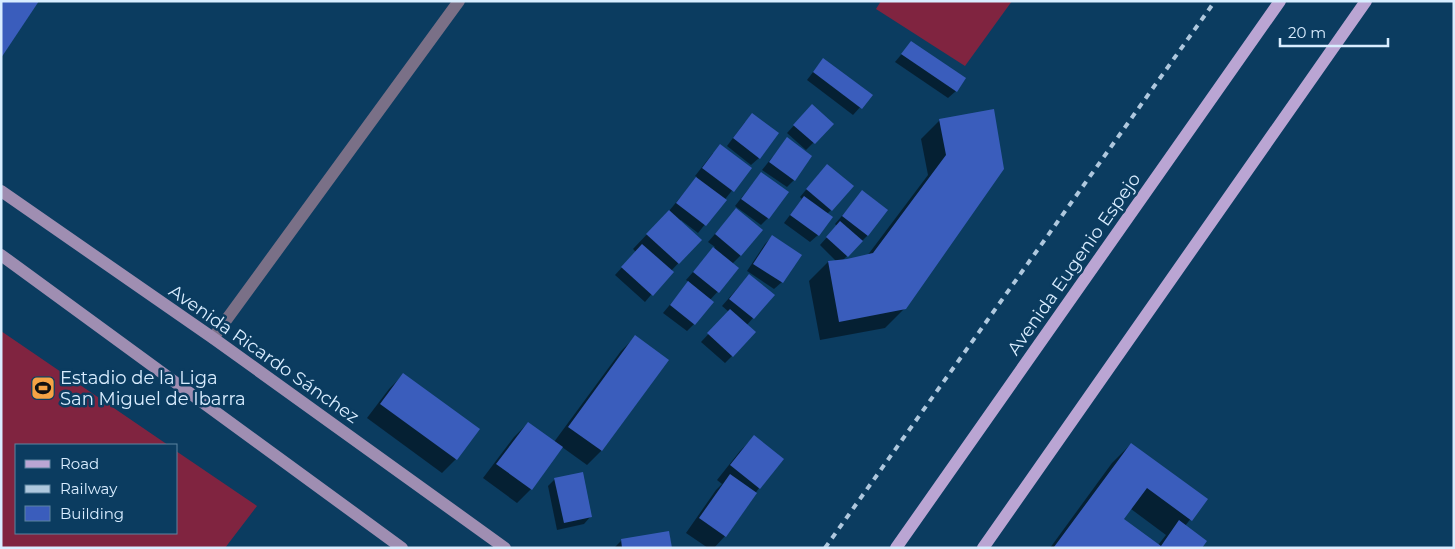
<svg xmlns="http://www.w3.org/2000/svg" width="1455" height="549" font-family="Montserrat,sans-serif">
<style>
.pitch{fill:#802440}
.shadow{fill:#0007;fill-rule:evenodd}
.building{fill:#3a5dbc}
.lines{fill:none;stroke-linecap:round;stroke-linejoin:round}
.service{stroke:#7a7087;stroke-width:12}
.secondary{stroke:#9f8eb2;stroke-width:12}
.primary{stroke:#baa5d3;stroke-width:12}
.rail{stroke:#afc8de;stroke-width:4;stroke-dasharray:6 6;stroke-linecap:butt}
.labels{text-anchor:middle;stroke-width:5;stroke-linejoin:round;paint-order:stroke}
.street-label{font-size:18px;fill:#d9edff;stroke:#0b3c60}
.poi-label{font-size:18px;fill:#d9edff;stroke:#0b3c60;text-anchor:start}
</style>
<rect width="100%" height="100%" fill="#0b3c60"/>
<g class="pitch">
<polygon points="881,1 1012,1 965,66 876,9"/>
<polygon points="1,331 168,445 16,445 16,533 176,533 176,451 257,506 225,548 1,548"/>
</g>
<g class="shadow">
<polygon points="911,43 956,91 948,98 895,62"/>
<polygon points="823,59 871,95 853,115 807,80"/>
<polygon points="812,106 832,124 806,150 787,133"/>
<polygon points="993,110 905,308 885,328 820,340 809,281 828,262 837,262 820,245 837,226 835,224 863,191 887,210 867,236 842,261 867,256 928,175 921,139 940,120"/>
<polygon points="745,122 759,158 751,165 727,146"/>
<polygon points="787,139 794,180 787,187 762,170"/>
<polygon points="713,153 750,168 698,233 681,220 680,221 700,240 671,271 645,302 615,275 636,252 633,249 669,211 697,177 695,176"/>
<polygon points="761,173 768,218 761,225 735,206"/>
<polygon points="820,173 831,210 827,214 818,235 810,242 784,223 802,199 800,197"/>
<polygon points="736,210 741,255 732,264 738,269 710,300 694,324 687,331 663,313 689,282 686,280 715,247 708,242"/>
<polygon points="772,237 782,282 774,289 747,271 765,244"/>
<polygon points="749,275 773,295 746,326 732,356 725,363 701,342 729,312 722,306"/>
<polygon points="635,337 602,450 587,465 562,447 531,489 517,503 483,478 514,437 528,423 554,442 621,351"/>
<polygon points="403,375 456,459 442,473 367,418 389,389"/>
<polygon points="754,437 759,488 725,536 714,548 708,548 686,533 716,490 722,484 717,480 740,451"/>
<path d="M1131 444 1206 499 1185 526 1201 548H1050L1112 463ZM1131 509 1166 535 1158 545 1123 519Z"/>
<polygon points="555,479 591,516 584,524 557,530 548,486"/>
<polygon points="622,540 670,548 614,548"/>
</g>
<g class="building">
<polygon points="1,1 39,1 1,58"/>
<polygon points="911,41 966,78 957,92 901,54"/>
<polygon points="823,58 873,95 862,109 813,72"/>
<polygon points="812,104 834,124 815,144 793,125"/>
<polygon points="994,109 1004,169 906,309 839,322 828,261 847,259 873,253 946,155 939,119"/>
<polygon points="752,113 779,133 760,159 733,138"/>
<polygon points="787,137 812,156 795,181 769,162"/>
<polygon points="720,144 752,168 734,192 702,168"/>
<polygon points="827,164 854,186 832,211 806,189"/>
<polygon points="761,172 789,192 769,219 741,199"/>
<polygon points="696,177 727,200 706,226 676,203"/>
<polygon points="862,190 888,210 868,236 842,216"/>
<polygon points="804,196 833,217 819,236 790,215"/>
<polygon points="736,208 763,230 741,256 715,234"/>
<polygon points="669,210 702,240 679,264 646,234"/>
<polygon points="840,221 863,241 848,257 826,237"/>
<polygon points="772,235 802,255 783,283 753,264"/>
<polygon points="642,244 674,272 653,296 621,267"/>
<polygon points="713,247 739,268 719,293 693,272"/>
<polygon points="749,274 775,295 754,319 729,299"/>
<polygon points="688,281 714,302 695,325 670,305"/>
<polygon points="730,309 756,332 733,357 707,333"/>
<polygon points="635,335 669,360 602,451 568,427"/>
<polygon points="403,373 480,429 457,460 380,404"/>
<polygon points="528,422 563,447 532,490 496,464"/>
<polygon points="754,435 784,459 760,489 730,465"/>
<polygon points="1131,443 1208,499 1192,521 1147,488 1124,519 1161,546 1179,520 1207,541 1202,548 1054,547"/>
<polygon points="583,472 592,517 564,523 554,478"/>
<polygon points="730,474 757,493 726,537 699,518"/>
<polygon points="669,531 672,548 622,548 621,539"/>
</g>
<g class="lines">
<polyline class="service" points="213,338 459,1"/>
<g class="secondary">
<polyline points="1,191 213,338 505,548"/>
<polyline points="1,255 402,548"/>
</g>
<g class="primary">
<polyline points="896,548 1280,1"/>
<polyline points="983,548 1366,1"/>
</g>
<polyline class="rail" points="825,548 1215,1"/>
</g>
<defs>
<g id="stadium-square" transform="scale(1.25)"><rect x="-9" y="-9" width="18" height="18" rx="4" fill="#f5a345" stroke="#0b3c60"/><path d="M0-5a6.5 5 0 1 0 0 10a6.5 5 0 1 0 0-10ZM-3.5-1.8h7v3.6h-7Z" fill="#111"/></g>
</defs>
<g fill-rule="evenodd">
<use href="#stadium-square" x="43" y="388"/>
</g>
<g class="labels">
<g class="street-label">
<text transform="translate(1074 264) rotate(-55)" y="6">Avenida Eugenio Espejo</text>
<text transform="translate(264 354) rotate(35)" y="6">Avenida Ricardo Sánchez</text>
</g>
<g class="poi-label">
<text x="60" y="384">Estadio de la Liga<tspan x="60" dy="21">San Miguel de Ibarra</tspan></text>
</g>
</g>
<rect width="1455" height="549" fill="none" stroke="#d9edff" stroke-width="5"/>
<rect x="15" y="444" width="162" height="90" fill="#0b3c60" stroke="#5d83a0"/>
<rect x="25" y="460" width="25" height="8" fill="#baa5d3" stroke="#5d83a0"/>
<text x="60" y="469" font-size="15" fill="#d9edff">Road</text>
<rect x="25" y="485" width="25" height="8" fill="#afc8de" stroke="#5d83a0"/>
<text x="60" y="494" font-size="15" fill="#d9edff">Railway</text>
<rect x="25" y="506" width="25" height="15" fill="#3a5dbc" stroke="#5d83a0"/>
<text x="60" y="519" font-size="15" fill="#d9edff">Building</text>
<path d="M1280 38v8h108v-8" fill="none" stroke="#d9edff" stroke-width="2.5"/>
<text x="1288" y="38" font-size="15" fill="#d9edff" stroke="#0b3c60" stroke-width="4" paint-order="stroke">20 m</text>
</svg>
